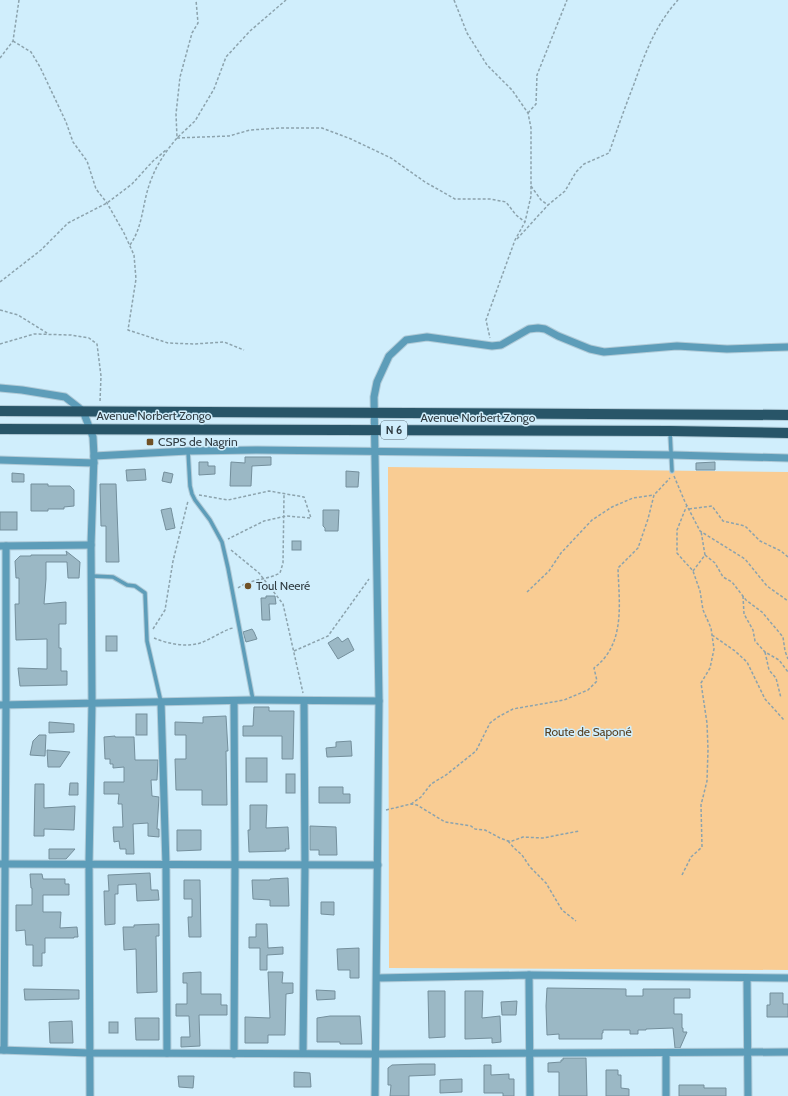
<svg xmlns="http://www.w3.org/2000/svg" width="788" height="1096" font-family="Cabin,sans-serif">
<style>
.green{fill:#f9cc93}
.building{fill:#9bb8c5;stroke:#748f9c}
.lines{fill:none;stroke-linecap:round;stroke-linejoin:round}
.service-casing{stroke:#b0cad7;stroke-width:5.5}
.minor-casing{stroke:#b0cad7;stroke-width:9}
.primary-casing{stroke:#b0cad7;stroke-width:12}
.path{stroke:#8ca3ad;stroke-width:1.5;stroke-dasharray:3 2;stroke-linecap:butt}
.service{stroke:#5d9db9;stroke-width:3.5}
.minor{stroke:#5d9db9;stroke-width:7}
.primary{stroke:#285568;stroke-width:10}
.poi-dot{fill:#705126;stroke:#d0eefc;stroke-width:1.5}
.labels{text-anchor:middle;stroke-width:3;stroke-linejoin:round;paint-order:stroke}
.shield{fill:#d0eefc;stroke:#60717a;stroke-width:1}
.shield-label{font-size:11px;font-weight:bold;fill:#303c42}
.street-label{font-size:12px;fill:#303c42;stroke:#d0eefc}
.poi-label{font-size:12px;fill:#303c42;stroke:#d0eefc;text-anchor:start}
.park-label{font-size:12px;fill:#563e1e;stroke:#d0eefc}
</style>
<rect width="100%" height="100%" fill="#d0eefc"/>
<polygon class="green" points="388,467 788,472 788,970 389,968"/>
<g class="building">
<polygon points="245,457 271,457 271,465 252,466 251,486 230,486 231,462 245,463"/>
<polygon points="199,462 208,462 208,466 215,466 215,474 199,475"/>
<polygon points="715,462 715,470 696,470 696,463"/>
<polygon points="145,469 146,480 127,481 126,470"/>
<polygon points="346,471 359,472 358,487 346,487"/>
<polygon points="164,472 173,474 171,483 162,481"/>
<polygon points="12,473 24,474 24,482 12,482"/>
<polygon points="31,484 48,484 48,486 70,486 74,490 74,506 64,507 64,509 48,509 48,511 31,511"/>
<polygon points="100,484 116,484 119,562 106,562 106,526 101,526"/>
<polygon points="171,508 175,528 166,530 161,510"/>
<polygon points="323,510 339,510 338,531 325,531 325,528 323,526"/>
<rect x="0" y="512" width="17" height="18"/>
<rect x="292" y="541" width="9" height="9"/>
<polygon points="66,551 80,562 79,578 68,578 67,562 46,562 46,579 44,604 66,602 66,624 59,624 59,648 61,648 61,671 67,671 67,685 20,686 18,668 47,669 47,639 16,640 15,604 19,604 19,578 16,578 15,561 20,556 31,556 31,555 67,555"/>
<polygon points="266,596 275,596 276,604 269,604 270,620 262,620 261,598 266,598"/>
<polygon points="252,629 254,632 257,639 246,642 243,632"/>
<rect x="106" y="636" width="11" height="15"/>
<polygon points="338,637 342,642 348,638 354,650 338,659 328,643"/>
<polygon points="254,707 269,707 269,711 294,711 293,759 282,759 282,736 243,736 243,726 253,726"/>
<rect x="136" y="714" width="11" height="21"/>
<polygon points="226,716 228,751 226,751 227,805 202,805 202,790 176,790 175,759 186,759 186,735 175,735 175,722 203,723 203,717"/>
<polygon points="49,722 74,724 74,732 49,733"/>
<polygon points="39,735 46,735 45,756 30,755 33,741"/>
<polygon points="115,736 115,737 134,737 135,760 158,760 157,780 151,780 152,796 159,797 157,829 159,829 159,837 148,836 148,823 133,824 134,854 126,854 126,849 120,849 119,841 114,842 113,827 123,827 122,804 118,804 119,794 104,794 104,782 124,782 124,767 113,768 113,764 110,764 110,759 105,759 104,737"/>
<polygon points="351,741 352,756 327,757 326,748 336,747 336,742"/>
<polygon points="47,750 70,752 60,767 48,767"/>
<rect x="246" y="758" width="21" height="24"/>
<rect x="286" y="774" width="9" height="19"/>
<polygon points="70,783 78,783 78,795 69,795"/>
<polygon points="35,784 44,784 44,808 75,806 74,830 44,829 44,836 34,836"/>
<polygon points="319,787 343,787 343,794 350,794 350,803 319,803"/>
<polygon points="250,805 267,805 266,828 288,827 289,849 285,849 286,851 249,852 248,830 250,830"/>
<polygon points="310,826 336,827 337,855 319,855 319,850 310,850"/>
<polygon points="177,830 201,830 201,850 177,851"/>
<polygon points="49,849 75,849 66,859 49,859"/>
<polygon points="150,873 151,890 158,890 159,900 137,901 136,884 118,885 118,894 115,894 115,924 105,925 104,891 109,891 108,875"/>
<polygon points="30,874 42,874 43,879 65,879 65,884 69,884 69,895 43,895 43,912 61,912 60,928 77,927 78,937 74,937 74,938 45,938 45,953 42,953 42,966 33,966 33,945 26,945 25,930 16,931 16,905 32,905 32,888 31,888"/>
<polygon points="288,878 289,906 270,906 270,900 253,899 252,880 270,880 270,879"/>
<polygon points="184,880 200,880 201,937 189,937 188,917 192,917 192,899 184,899"/>
<polygon points="321,902 334,902 334,915 321,914"/>
<polygon points="159,924 159,936 156,936 157,992 137,993 136,949 124,950 123,927 134,927 134,925"/>
<polygon points="256,924 267,924 268,948 283,947 283,954 267,955 267,970 260,970 260,948 249,948 249,937 256,937"/>
<polygon points="359,948 359,978 350,978 350,970 338,970 337,949"/>
<polygon points="201,972 201,994 221,994 221,1005 227,1005 227,1015 199,1015 200,1046 181,1047 181,1037 190,1037 189,1016 176,1016 176,1004 187,1004 187,983 183,983 183,973"/>
<polygon points="268,972 283,972 282,983 293,983 293,993 286,994 285,1035 268,1035 268,1043 245,1043 245,1017 270,1018"/>
<polygon points="547,988 626,989 626,996 643,996 643,989 690,989 690,998 674,998 674,1014 682,1014 682,1028 683,1028 683,1032 687,1032 680,1048 675,1048 673,1028 646,1029 646,1030 638,1030 638,1034 630,1034 630,1030 603,1030 603,1033 602,1033 602,1039 559,1039 559,1034 547,1035 546,1006"/>
<polygon points="24,989 79,990 79,999 25,1000"/>
<polygon points="316,990 335,991 335,999 317,1000"/>
<polygon points="428,991 445,991 445,1037 429,1038"/>
<polygon points="465,991 483,991 482,1018 500,1016 501,1042 492,1043 492,1038 465,1039"/>
<polygon points="770,993 783,993 783,1004 788,1004 788,1017 767,1017 767,1005 770,1005"/>
<polygon points="517,1001 516,1015 502,1015 501,1002"/>
<polygon points="330,1016 360,1016 362,1044 340,1044 340,1042 317,1042 317,1018"/>
<polygon points="135,1018 159,1018 159,1040 136,1040"/>
<polygon points="72,1021 73,1043 50,1043 49,1022"/>
<rect x="109" y="1022" width="9" height="11"/>
<polygon points="563,1058 586,1058 587,1096 559,1096 559,1072 548,1072 548,1063 561,1062 561,1060 563,1060"/>
<polygon points="420,1064 435,1064 435,1075 409,1076 409,1096 390,1096 391,1085 388,1085 388,1068 392,1065"/>
<polygon points="484,1065 491,1065 491,1075 509,1074 509,1079 514,1079 514,1096 503,1096 503,1093 484,1093"/>
<polygon points="606,1070 618,1070 618,1075 621,1075 621,1088 629,1089 629,1096 606,1096"/>
<polygon points="294,1072 310,1073 311,1087 294,1087"/>
<polygon points="178,1076 194,1076 193,1088 179,1087"/>
<polygon points="462,1079 462,1092 440,1093 440,1080"/>
<polygon points="679,1085 704,1085 704,1088 726,1088 726,1096 679,1096"/>
</g>
<g class="lines">
<g class="service-casing">
<g id="service">
<polyline points="670,432 672,471"/>
<polyline points="188,451 190,486 192,494 195,500 210,520 222,542 228,568 253,700"/>
<polyline points="92,576 113,577 127,585 135,586 145,593 147,641 161,702"/>
</g>
</g>
<g class="minor-casing">
<g id="minor">
<polyline points="0,388 22,390 65,397 83,411 93,437 94,456 91,545 92,703 89,864 90,1096"/>
<polyline points="94,456 188,451 257,450 672,455 788,458"/>
<polyline points="0,460 94,463"/>
<polyline points="0,546 91,545"/>
<polyline points="161,702 166,865 167,1053"/>
<polyline points="0,705 253,700 379,701"/>
<polyline points="0,864 378,865"/>
<polyline points="529,975 530,1096"/>
<polyline points="377,978 529,975 788,978"/>
<polyline points="747,978 748,1096"/>
<polyline points="0,1050 90,1053 375,1054 788,1052"/>
<polyline points="4,1050 6,705 6,546"/>
<polyline points="303,1053 305,865 304,701"/>
<polyline points="666,1053 666,1096"/>
<polyline points="234,1054 235,865 234,701"/>
<polyline points="375,1096 379,701 374,397 377,382 389,356 406,340 427,337 492,346 501,345 529,329 538,328 545,329 558,336 590,349 604,352 677,346 727,349 788,347"/>
</g>
</g>
<g class="primary-casing">
<g id="primary">
<polyline points="0,411 788,415"/>
<polyline points="0,429 670,431 788,433"/>
</g>
</g>
<g class="path">
<polyline points="454,0 467,33 487,65 512,90 528,113 531,128 531,196 525,222 515,240 486,320 490,338"/>
<polyline points="13,41 31,52 40,67 66,122 73,142 87,161 96,189 107,203 124,233 134,255 136,279 128,330 168,343 194,344 224,342 244,350"/>
<polyline points="0,58 13,41 19,0"/>
<polyline points="528,113 536,104 537,75 567,0"/>
<polyline points="178,137 195,121 214,89 226,57 250,31 286,0"/>
<polyline points="177,138 229,136 250,130 280,128 322,128 351,139 391,158 425,182 455,199 490,199 506,202 516,215 525,222"/>
<path d="M531 186 541 200 548 205 565 191 576 172 584 164 609 153C617 130 625 107 634 84 645 53 656 24 678 0"/>
<polyline points="517,239 548,205"/>
<path d="M130 245C144 225 142 202 151 180 157 164 166 151 177 138L176 114 180 77 192 33 198 23 196 0"/>
<polyline points="0,282 41,250 68,223 107,203 132,184 153,161 166,150"/>
<polyline points="0,310 18,315 47,333"/>
<polyline points="0,344 34,334 71,335 89,338 97,344 101,376 100,402"/>
<polyline points="674,476 685,502 700,531 745,559 767,586 788,601"/>
<polyline points="199,495 228,500 269,491 304,497 311,518 286,516 264,521 228,539"/>
<polyline points="689,509 712,506 723,521 745,526 760,541 781,551 788,557"/>
<polyline points="231,550 259,573 283,604 303,693"/>
<polyline points="705,555 715,563 723,577 732,582 746,600 762,612 783,637 785,651 788,659"/>
<polyline points="693,571 705,555 701,531"/>
<path d="M238 588C250 579 267 580 280 573L283 563 284 495"/>
<polyline points="527,592 549,571 561,553 592,520 612,507 633,498 654,495"/>
<polyline points="743,596 744,614 753,630 755,641 765,652 779,660 788,672"/>
<polyline points="153,629 165,610 173,561 188,501"/>
<polyline points="712,635 735,651 747,662 765,699 784,720"/>
<path d="M154 638C168 644 189 648 203 642 212 638 220 633 229 629L233 628"/>
<polyline points="294,651 328,636 369,579"/>
<polyline points="765,652 769,670 776,678 781,698"/>
<path d="M411 804 421 797 431 784 446 775 476 751 490 723 498 717 513 709 564 700 588 690 597 681 594 668C626 644 619 603 618 568L638 548 648 519 654 495 670 478"/>
<polyline points="386,810 411,804 417,805 445,822 471,826 475,829 485,830 500,838 508,841 512,841 523,837 543,838 579,831"/>
<polyline points="508,841 514,848 522,855 530,867 546,883 562,910 576,921"/>
<polyline points="682,875 691,857 702,847 701,805 707,781 708,750 707,723 701,683 710,668 714,649 711,628 703,610 700,591 693,571 677,553 677,530 687,505"/>
</g>
<use href="#service" class="service"/>
<use href="#minor" class="minor"/>
<use href="#primary" class="primary"/>
</g>
<g class="poi-dot">
<rect x="146" y="438" width="8" height="8" rx="2"/>
<circle cx="248" cy="586" r="4"/>
</g>
<g class="labels">
<rect class="shield" x="381" y="421" width="26" height="18" rx="3"/>
<g class="shield-label">
<text x="394" y="434">N 6</text>
</g>
<g class="street-label">
<text x="154" y="420">Avenue Norbert Zongo</text>
<text x="478" y="422">Avenue Norbert Zongo</text>
</g>
<g class="poi-label">
<text x="158" y="446">CSPS de Nagrin</text>
<text x="256" y="590">Toul Neeré</text>
</g>
<g class="park-label">
<text x="588" y="736">Route de Saponé</text>
</g>
</g>
</svg>
